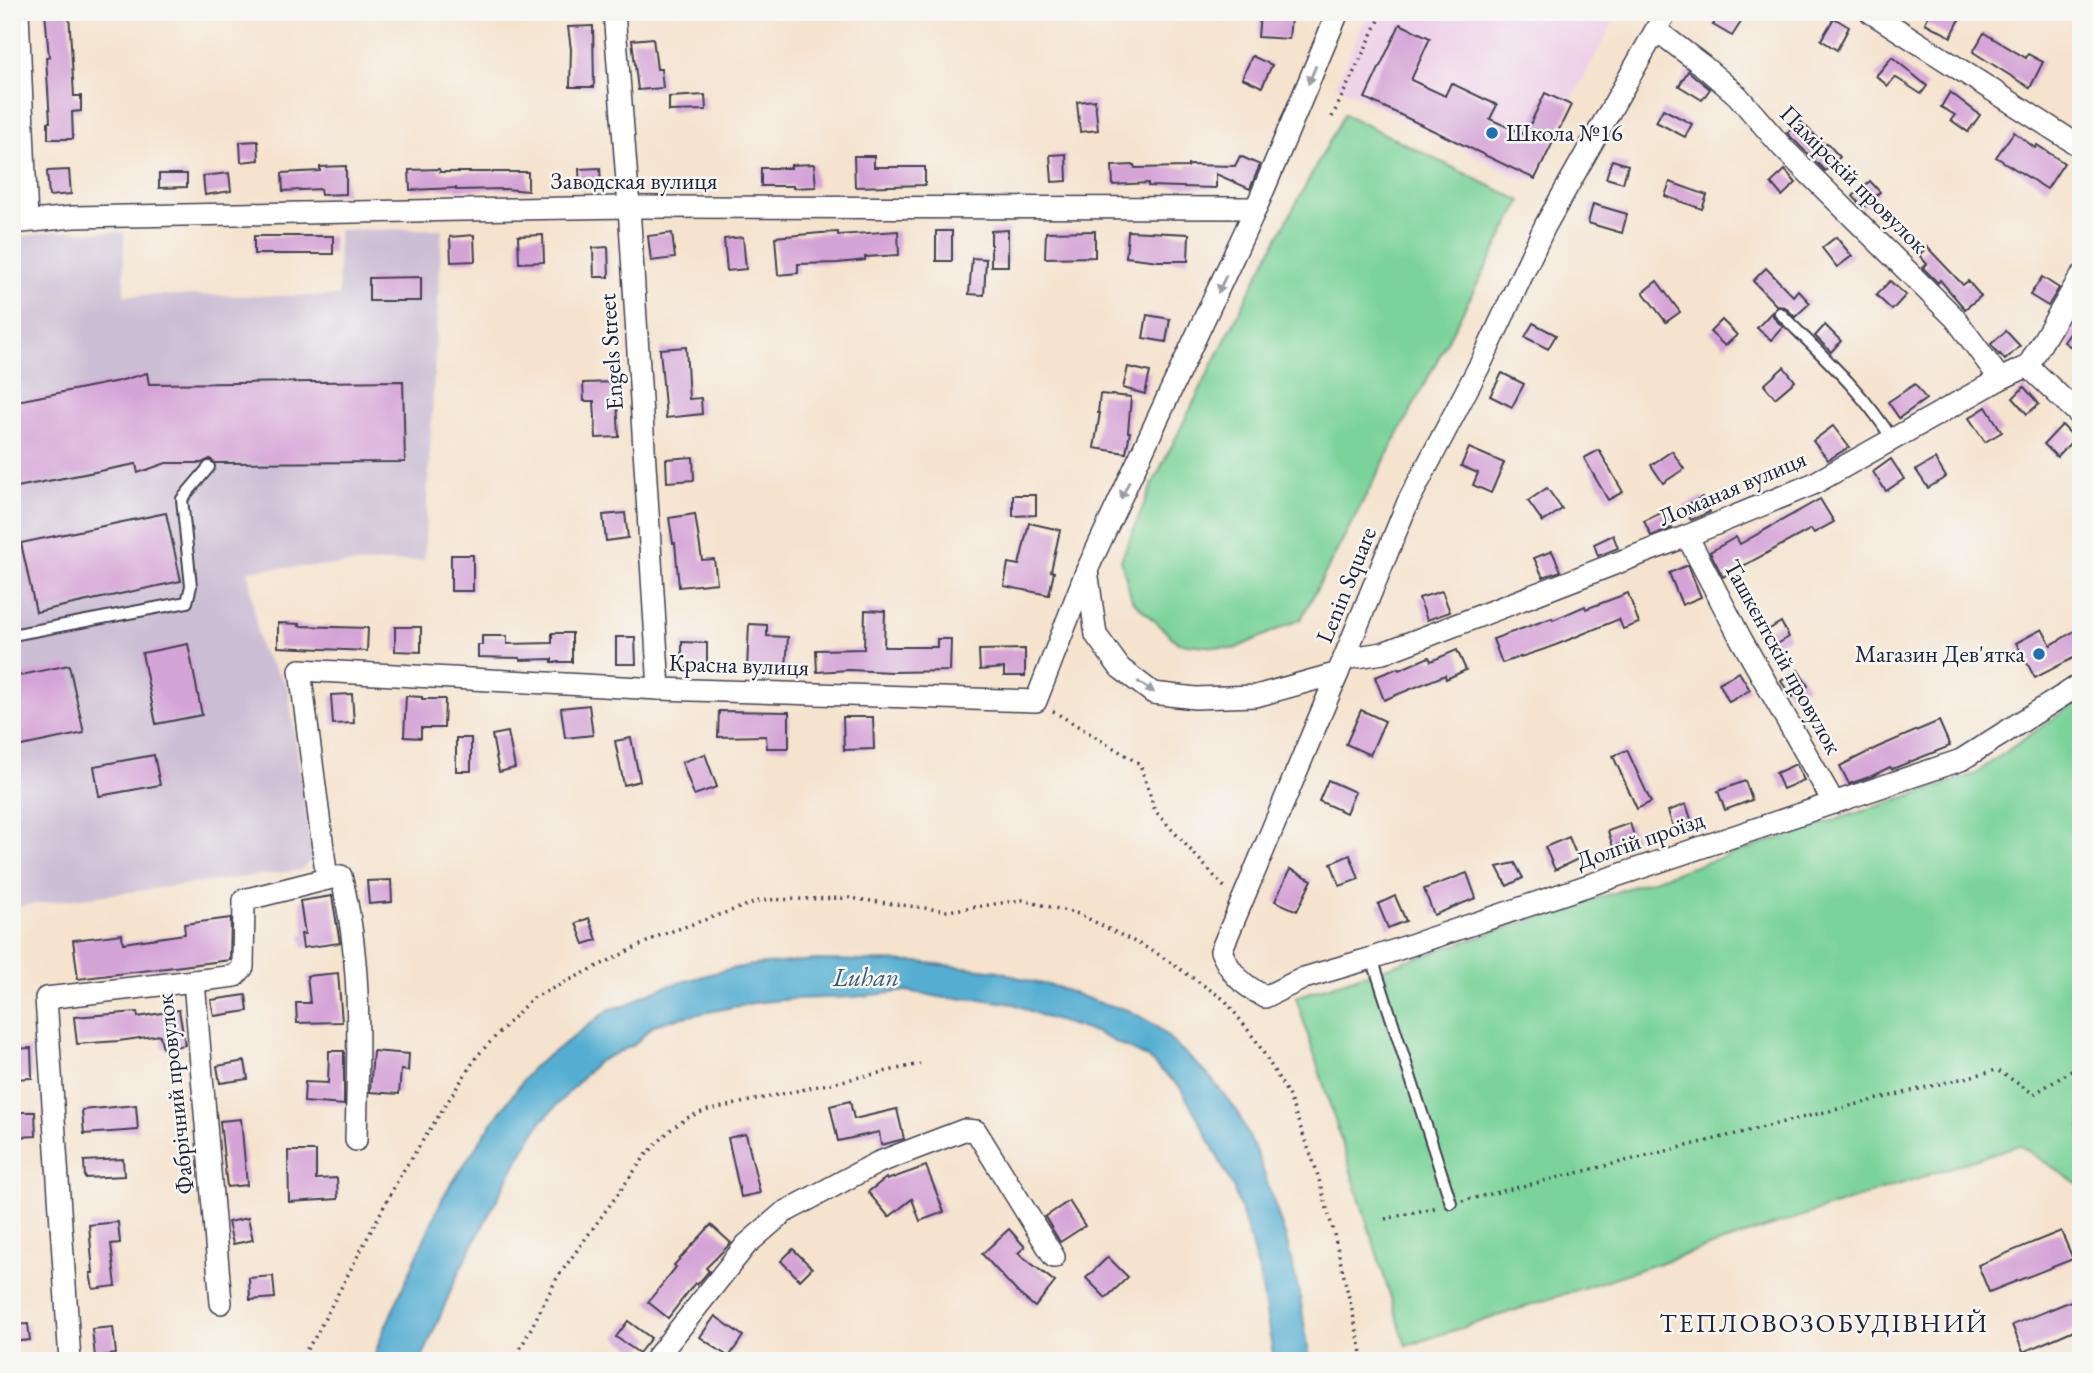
<svg xmlns="http://www.w3.org/2000/svg" width="2093" height="1373" font-family="'EB Garamond',serif">
<style>
.built{fill:#eed0e8}
.industrial{fill:#ccbed4}
.green{fill:#7ad399;stroke:#4e7a6a;stroke-width:2}
.water{fill:#54aed1;stroke:#3b6886;stroke-width:2}
.building{fill:#d5a4d7}
.lines{fill:none;stroke-linecap:round;stroke-linejoin:round}
.lane-casing{stroke:#423f51;stroke-width:14}
.street-casing{stroke:#423f51;stroke-width:24}
.path{stroke:#423f51;stroke-width:3.5;stroke-dasharray:2 5;stroke-linecap:butt}
.lane{stroke:#fff;stroke-width:10}
.street{stroke:#fff;stroke-width:21}
.oneway{fill:#9c9ca7}
.poi-dot{fill:#1f6fb2;stroke:#f6f6f2;stroke-width:2.5}
.labels{text-anchor:middle;stroke-width:5;stroke-linejoin:round;paint-order:stroke}
.poi-label{font-size:24px;fill:#22223b;stroke:#f6f6f2;text-anchor:start}
.street-label{font-size:24px;fill:#22223b;stroke:#f6f6f2}
.water-label{font-size:26px;font-style:italic;fill:#365a77;stroke:#f6f6f2}
.neighbourhood-label{font-size:26px;letter-spacing:2px;fill:#22223b;stroke:#f6f6f2}
</style>
<rect width="100%" height="100%" fill="#f6f6f2"/>
<filter id="ink" filterUnits="userSpaceOnUse"><feTurbulence type="fractalNoise" baseFrequency=".0143" numOctaves="2"/><feDisplacementMap in="SourceGraphic" scale="14" xChannelSelector="R" yChannelSelector="G"/><feConvolveMatrix kernelMatrix="1 2 1 2 8 2 1 2 1" color-interpolation-filters="sRGB"/></filter>
<filter id="wash" filterUnits="userSpaceOnUse"><feTurbulence type="fractalNoise" baseFrequency=".00686" numOctaves="4" result="noise"/><feDisplacementMap in="SourceGraphic" scale="28" xChannelSelector="R" yChannelSelector="G"/><feGaussianBlur stdDeviation="1.57" result="paint"/><feColorMatrix in="noise" values="0 0 0 0 0 0 0 0 0 0 0 0 0 0 0 0 0 1.4 0 .05"/><feComposite in="paint" operator="in"/></filter>
<g filter="url(#wash)">
<rect width="100%" height="100%" fill="#f5e3ce"/>
<polygon class="built" points="1368,12 1619,12 1527,182 1336,85"/>
<polygon class="industrial" points="442,229 424,560 248,570 260,649 287,685 313,857 301,870 12,907 12,238 56,231 124,232 124,295 339,296 338,230"/>
<g class="green">
<polygon points="1344,114 1521,201 1301,619 1234,649 1178,643 1132,600 1121,560 1152,485 1260,271"/>
<polygon points="2081,699 2081,1186 2019,1145 1406,1346 1296,997 1973,775"/>
</g>
<polygon class="water" points="818,960 918,962 999,971 1029,981 1057,987 1097,1002 1128,1010 1155,1025 1208,1075 1237,1111 1258,1156 1285,1235 1300,1297 1310,1361 1274,1361 1260,1276 1246,1226 1233,1187 1200,1122 1180,1087 1146,1057 1097,1033 1044,1017 1014,1004 980,999 945,998 907,991 854,997 792,999 753,1003 674,1019 654,1025 634,1045 597,1062 541,1122 521,1154 460,1269 421,1361 373,1361 380,1339 443,1197 485,1133 532,1068 610,1009 628,1005 642,996 664,987 725,970 753,965"/>
<g id="blocks">
<g class="building">
<polygon points="45,12 69,12 74,96 81,96 81,111 72,112 73,139 48,139 48,122 50,122 46,57 49,57"/>
<polygon points="1721,12 1733,12 1743,19 1732,36 1713,25"/>
<polygon points="1930,12 1953,12 1961,17 1951,37 1925,23"/>
<polygon points="1260,14 1291,17 1289,39 1258,37"/>
<polygon points="1834,18 1849,27 1837,50 1821,40"/>
<polygon points="1400,24 1430,38 1411,80 1445,96 1451,83 1497,105 1490,119 1525,135 1545,93 1571,105 1535,179 1365,98"/>
<polygon points="593,26 594,87 570,87 571,49 568,27"/>
<polygon points="1984,33 2026,58 2028,54 2043,62 2030,88 1973,52"/>
<polygon points="653,38 657,69 661,69 663,88 638,90 632,40"/>
<polygon points="1252,56 1272,65 1262,87 1242,78"/>
<polygon points="1892,57 1927,86 1921,94 1895,77 1888,86 1876,76"/>
<polygon points="1688,71 1710,89 1702,100 1679,86"/>
<polygon points="1950,92 1980,115 1968,132 1951,120 1955,115 1941,107"/>
<polygon points="705,95 706,110 669,111 669,97"/>
<polygon points="1095,100 1098,130 1080,132 1077,102"/>
<polygon points="1663,109 1692,124 1685,137 1656,122"/>
<polygon points="1799,120 1825,145 1827,143 1840,157 1825,171 1787,133"/>
<polygon points="2014,132 2035,148 2037,145 2064,163 2047,189 1996,157"/>
<polygon points="258,141 259,160 241,162 240,142"/>
<polygon points="1066,154 1067,181 1052,182 1050,155"/>
<polygon points="854,156 874,156 874,167 925,167 925,185 855,187"/>
<polygon points="1240,156 1260,165 1250,189 1216,174 1216,188 1148,186 1148,183 1113,185 1112,166 1134,165 1135,168 1188,167 1188,165 1235,166"/>
<polygon points="1612,160 1628,165 1623,183 1606,178"/>
<polygon points="814,164 816,187 793,188 793,186 761,186 761,168 791,168 791,165"/>
<polygon points="346,166 346,194 321,195 320,189 283,191 282,173 320,171 320,167"/>
<polygon points="600,168 601,187 580,188 579,169"/>
<polygon points="439,169 440,172 528,172 528,191 505,189 456,190 456,188 410,190 409,170"/>
<polygon points="69,170 71,194 49,196 47,171"/>
<polygon points="1785,170 1796,183 1782,196 1771,183"/>
<polygon points="229,173 231,191 205,195 203,176"/>
<polygon points="159,174 187,174 187,187 159,188"/>
<polygon points="1870,181 1880,192 1863,208 1853,196"/>
<polygon points="1670,182 1707,195 1702,209 1665,196"/>
<polygon points="1593,204 1627,214 1622,233 1588,223"/>
<polygon points="1008,230 1008,266 991,266 991,231"/>
<polygon points="898,231 899,255 865,257 865,260 838,263 798,264 798,273 778,275 775,237 821,233 838,232 838,235"/>
<rect x="936" y="231" width="16" height="30"/>
<polygon points="1095,231 1095,257 1045,258 1046,232"/>
<polygon points="1128,231 1189,234 1188,261 1159,261 1126,257"/>
<polygon points="672,233 675,258 651,261 648,236"/>
<polygon points="474,235 475,261 451,262 450,237"/>
<polygon points="543,235 544,262 519,263 518,236"/>
<rect x="254" y="236" width="79" height="18"/>
<polygon points="743,237 746,269 727,271 724,239"/>
<polygon points="1836,237 1852,256 1837,267 1822,248"/>
<polygon points="608,247 609,277 594,277 593,248"/>
<polygon points="1927,247 1963,285 1968,281 1981,296 1965,309 1940,280 1938,283 1923,268 1927,264 1919,255"/>
<polygon points="972,258 986,259 984,295 969,294"/>
<polygon points="1766,268 1793,296 1798,290 1810,303 1795,317 1785,307 1777,306 1753,281"/>
<polygon points="421,277 421,301 369,301 369,278"/>
<polygon points="2042,277 2059,288 2048,306 2030,295"/>
<polygon points="1657,281 1680,312 1666,322 1643,292"/>
<polygon points="1890,281 1906,295 1892,310 1876,295"/>
<polygon points="1772,312 1774,318 1783,327 1771,340 1757,328"/>
<polygon points="1147,315 1170,319 1166,342 1143,338"/>
<polygon points="2081,318 2081,354 2064,342"/>
<polygon points="1722,320 1737,335 1725,346 1710,332"/>
<polygon points="1533,323 1556,335 1548,349 1525,337"/>
<polygon points="1825,325 1841,341 1831,352 1815,336"/>
<polygon points="2006,331 2020,346 2005,360 2000,354 1999,355 1991,344"/>
<polygon points="686,347 689,399 701,398 702,414 666,418 660,349"/>
<polygon points="1128,367 1150,372 1145,394 1123,388"/>
<polygon points="1784,367 1795,381 1775,398 1764,385"/>
<polygon points="147,373 149,384 403,381 405,462 215,463 210,459 202,463 166,463 138,473 136,464 12,488 12,402 119,381"/>
<polygon points="1502,373 1524,384 1512,407 1490,396"/>
<polygon points="616,382 619,437 596,438 594,401 584,401 583,383"/>
<polygon points="1915,384 1926,399 1899,418 1888,402"/>
<polygon points="2024,387 2039,404 2027,414 2013,398"/>
<polygon points="1100,394 1131,397 1128,432 1130,432 1126,453 1094,448 1100,413 1098,413"/>
<polygon points="1986,407 2002,432 1985,442 1969,418"/>
<polygon points="2062,425 2075,438 2057,457 2044,444"/>
<polygon points="1833,426 1849,447 1828,460 1813,441"/>
<polygon points="1469,448 1504,463 1491,493 1473,485 1478,473 1461,466"/>
<polygon points="1599,450 1623,492 1608,500 1584,458"/>
<polygon points="1672,451 1684,469 1663,483 1651,465"/>
<polygon points="693,457 694,480 667,482 666,459"/>
<polygon points="1891,459 1904,479 1886,491 1873,472"/>
<polygon points="1935,459 1946,477 1928,488 1916,470"/>
<polygon points="1547,488 1562,509 1543,522 1528,501"/>
<polygon points="1013,495 1036,495 1036,515 1013,516"/>
<polygon points="1702,497 1710,512 1691,520 1683,507"/>
<polygon points="1820,499 1834,522 1814,533 1811,529 1723,577 1710,552 1736,537 1740,544"/>
<polygon points="1665,511 1672,528 1651,536 1644,521"/>
<polygon points="166,513 181,581 36,612 21,543"/>
<polygon points="625,513 628,538 606,541 603,515"/>
<polygon points="695,514 702,560 714,559 717,583 679,587 675,543 673,543 669,518"/>
<polygon points="1029,523 1060,530 1051,571 1054,572 1049,595 1004,586 1008,563 1019,565"/>
<polygon points="1613,535 1618,548 1598,556 1594,544"/>
<polygon points="1552,551 1561,571 1543,577 1534,558"/>
<rect x="451" y="555" width="22" height="36"/>
<polygon points="1688,565 1701,597 1682,605 1669,573"/>
<polygon points="1442,591 1450,612 1427,620 1419,598"/>
<polygon points="1628,593 1639,623 1623,629 1619,619 1551,647 1502,663 1493,639 1552,618 1553,620 1585,606 1586,609"/>
<polygon points="865,610 885,611 884,647 937,647 937,639 951,639 950,671 892,672 849,670 817,672 816,650 864,649"/>
<polygon points="1781,622 1789,637 1769,649 1760,635"/>
<polygon points="278,623 300,624 299,626 368,628 367,651 278,647"/>
<polygon points="749,624 767,625 767,636 788,637 786,669 747,669"/>
<polygon points="395,627 421,627 421,652 395,651"/>
<polygon points="2081,627 2081,654 2035,678 2016,643 2042,629 2051,645"/>
<polygon points="552,633 572,633 572,662 552,662 552,659 520,660 520,658 478,657 478,645 482,645 482,636 507,636 507,644 552,643"/>
<polygon points="616,637 635,637 636,664 616,664"/>
<polygon points="682,642 707,643 707,668 682,668"/>
<polygon points="188,644 202,715 156,724 142,653"/>
<polygon points="1025,649 1025,676 1004,676 1004,668 980,670 979,650"/>
<polygon points="1457,650 1466,670 1446,679 1445,675 1384,700 1375,677 1398,668 1399,670 1429,657 1431,661"/>
<polygon points="69,665 84,733 12,748 12,677"/>
<polygon points="1798,670 1808,686 1792,697 1781,681"/>
<polygon points="1739,672 1750,690 1729,702 1719,683"/>
<polygon points="352,694 354,723 333,724 331,695"/>
<polygon points="406,696 422,697 422,699 445,699 444,728 421,728 421,738 404,737"/>
<polygon points="589,705 593,735 565,738 561,708"/>
<polygon points="1361,710 1385,721 1370,755 1346,744"/>
<polygon points="719,711 789,712 789,748 767,748 766,736 718,737"/>
<polygon points="843,717 873,717 874,749 844,750"/>
<polygon points="1939,721 1950,746 1892,769 1890,767 1872,776 1849,784 1840,766 1878,747"/>
<polygon points="508,732 515,768 499,772 492,735"/>
<rect x="456" y="738" width="15" height="33"/>
<polygon points="631,738 640,781 624,785 615,741"/>
<polygon points="1627,750 1651,802 1637,809 1613,756"/>
<polygon points="705,754 717,787 694,795 682,762"/>
<polygon points="154,755 160,785 99,796 94,766"/>
<polygon points="1796,764 1804,780 1783,789 1776,773"/>
<polygon points="1328,780 1355,792 1346,813 1319,801"/>
<polygon points="1745,781 1752,800 1725,810 1718,791"/>
<polygon points="1686,804 1692,822 1674,829 1668,811"/>
<polygon points="1630,823 1635,839 1613,847 1608,831"/>
<polygon points="1569,837 1578,859 1555,870 1545,847"/>
<polygon points="1350,855 1359,879 1340,886 1331,863"/>
<polygon points="1515,863 1523,878 1507,886 1497,867"/>
<polygon points="1290,869 1312,880 1297,911 1275,901"/>
<polygon points="1467,873 1476,898 1434,915 1424,889"/>
<polygon points="391,880 392,902 369,904 367,881"/>
<polygon points="332,896 340,943 303,948 301,934 305,934 300,901"/>
<polygon points="1395,896 1406,921 1388,928 1378,904"/>
<polygon points="231,918 230,960 78,979 73,940 122,934 123,943 185,934 184,924"/>
<polygon points="589,918 597,940 584,944 576,923"/>
<polygon points="338,973 342,1022 297,1023 296,1003 310,1003 307,976"/>
<polygon points="246,995 248,1011 214,1016 211,1000"/>
<polygon points="179,1010 185,1045 163,1049 160,1035 119,1041 77,1044 74,1017 137,1012 138,1017"/>
<polygon points="31,1048 32,1078 12,1079 12,1049"/>
<polygon points="329,1051 344,1051 344,1105 304,1102 305,1082 328,1083"/>
<polygon points="373,1051 409,1054 408,1071 401,1070 399,1094 370,1092"/>
<polygon points="245,1061 248,1079 220,1083 217,1066"/>
<polygon points="850,1101 854,1119 897,1109 904,1139 881,1145 879,1132 838,1141 830,1106"/>
<polygon points="136,1105 138,1130 84,1134 82,1110"/>
<polygon points="17,1112 35,1112 36,1136 18,1137"/>
<polygon points="241,1119 247,1185 227,1187 220,1121"/>
<polygon points="746,1134 760,1193 741,1197 728,1138"/>
<polygon points="288,1151 316,1151 316,1179 337,1178 338,1199 289,1202"/>
<polygon points="123,1159 124,1176 85,1178 84,1161"/>
<polygon points="926,1166 944,1212 920,1221 912,1199 889,1217 868,1192 886,1178 887,1180"/>
<polygon points="1069,1201 1085,1226 1060,1242 1045,1217"/>
<polygon points="248,1218 253,1240 233,1244 228,1222"/>
<polygon points="118,1222 120,1243 111,1244 116,1286 93,1289 90,1273 93,1273 89,1225"/>
<polygon points="711,1225 731,1243 706,1268 709,1271 697,1285 695,1283 668,1318 648,1302 676,1267 674,1265"/>
<polygon points="1009,1229 1025,1247 1018,1253 1055,1282 1035,1307 1019,1294 982,1254"/>
<polygon points="2061,1231 2073,1259 1989,1292 1978,1265"/>
<polygon points="793,1249 812,1268 800,1280 781,1261"/>
<polygon points="1108,1257 1128,1277 1106,1298 1086,1278"/>
<polygon points="273,1276 275,1298 250,1300 249,1278"/>
<polygon points="2081,1297 2081,1327 2023,1352 2012,1325"/>
<polygon points="715,1316 743,1336 729,1357 700,1337"/>
<polygon points="628,1321 651,1338 639,1353 616,1337"/>
<polygon points="28,1324 30,1340 12,1342 12,1325"/>
<polygon points="113,1327 116,1354 95,1357 92,1329"/>
</g>
</g>
</g>
<g filter="url(#ink)">
<use href="#blocks" fill-opacity="0" stroke="#423f51" stroke-width="2"/>
<g class="lines">
<g class="lane-casing">
<g id="lane">
<path d="M1780 313C1819 353 1863 391 1892 439"/>
<polyline points="12,635 187,602 191,586 182,499 209,467"/>
<polyline points="1372,958 1451,1203"/>
</g>
</g>
<g class="street-casing">
<g id="street">
<polyline points="18,12 27,221"/>
<polyline points="614,12 629,207 659,689"/>
<polyline points="1338,12 1256,208 1087,570 1096,635 1120,668 1153,693 1195,698 1256,696 1338,673 1408,502 1482,361 1545,226 1666,12"/>
<polyline points="1870,12 2081,147"/>
<polyline points="1656,30 1702,65 1737,95 1783,148 1955,318 2000,379"/>
<polyline points="12,223 73,217 629,207 1256,208"/>
<polyline points="2028,366 2081,416"/>
<polyline points="1687,536 1741,639 1834,803"/>
<polyline points="1344,659 1383,653 1687,536 1813,484 2000,379 2028,366 2081,276"/>
<path d="M1338 673 1221 951C1232 976 1242 984 1265 997L1304 978 1372 958 1961 760 2081 684"/>
<polyline points="194,981 235,976 243,967 244,900 327,879"/>
<path d="M356 1140C358 1051 363 963 341 876L327 879 300 670 659 689 1036 701 1086 572"/>
<polyline points="70,1361 46,998 194,981 221,1303"/>
<polyline points="654,1361 746,1245 783,1213 877,1163 964,1130 976,1131 1054,1257"/>
</g>
</g>
<g class="path">
<polyline points="1332,117 1383,12"/>
<polyline points="1053,711 1140,764 1155,811 1227,890"/>
<polyline points="1462,1201 1997,1070 2034,1094 2081,1065"/>
<polyline points="1385,1219 1438,1207"/>
<polyline points="299,1361 315,1337 400,1176 477,1056 531,999 661,935 762,900 849,898 947,911 1022,900 1079,914 1155,952 1225,1000 1257,1042 1288,1094 1316,1169 1333,1230 1364,1361"/>
<polyline points="514,1361 557,1278 646,1155 670,1130 689,1117 704,1111 920,1064"/>
</g>
<use href="#lane" class="lane"/>
<use href="#street" class="street"/>
</g>
<defs><path id="oneway-solid" d="M-6-.8H1V-3.2L6.5 0L1 3.2V.8H-6Z" transform="scale(1.75)"/></defs>
<g class="oneway">
<use href="#oneway-solid" transform="translate(1312 75) rotate(113)"/>
<use href="#oneway-solid" transform="translate(1222 284) rotate(115)"/>
<use href="#oneway-solid" transform="translate(1125 490) rotate(116)"/>
<use href="#oneway-solid" transform="translate(1146 687) rotate(34)"/>
</g>
</g>
<g class="poi-dot">
<circle cx="1492" cy="133" r="7"/>
<circle cx="2039" cy="654" r="7"/>
</g>
<g class="labels">
<g class="poi-label">
<text x="1506" y="141">Школа №16</text>
<text x="2025" y="662" text-anchor="end">Магазин Дев'ятка</text>
</g>
<g class="street-label">
<text transform="translate(1854 179) rotate(45)" y="8">Памірскій провулок</text>
<text x="634" y="189">Заводская вулиця</text>
<text transform="translate(611 352) rotate(-94)" y="8">Engels Street</text>
<text transform="translate(1732 488) rotate(-23)" y="8">Ломаная вулиця</text>
<text transform="translate(1346 585) rotate(-68)" y="8">Lenin Square</text>
<text transform="translate(1783 657) rotate(61)" y="8">Ташкєнтскій провулок</text>
<text transform="translate(739 665) rotate(2)" y="8">Красна вулиця</text>
<text transform="translate(1640 840) rotate(-19)" y="8">Долгій проїзд</text>
<text transform="translate(175 1094) rotate(-96)" y="8">Фабрічний провулок</text>
</g>
<g class="water-label">
<text x="866" y="986">Luhan</text>
</g>
<g class="neighbourhood-label">
<text x="1824" y="1332">ТЕПЛОВОЗОБУДІВНИЙ</text>
</g>
</g>
<rect width="2093" height="1373" fill="none" stroke="#f6f6f2" stroke-width="42"/>
</svg>
